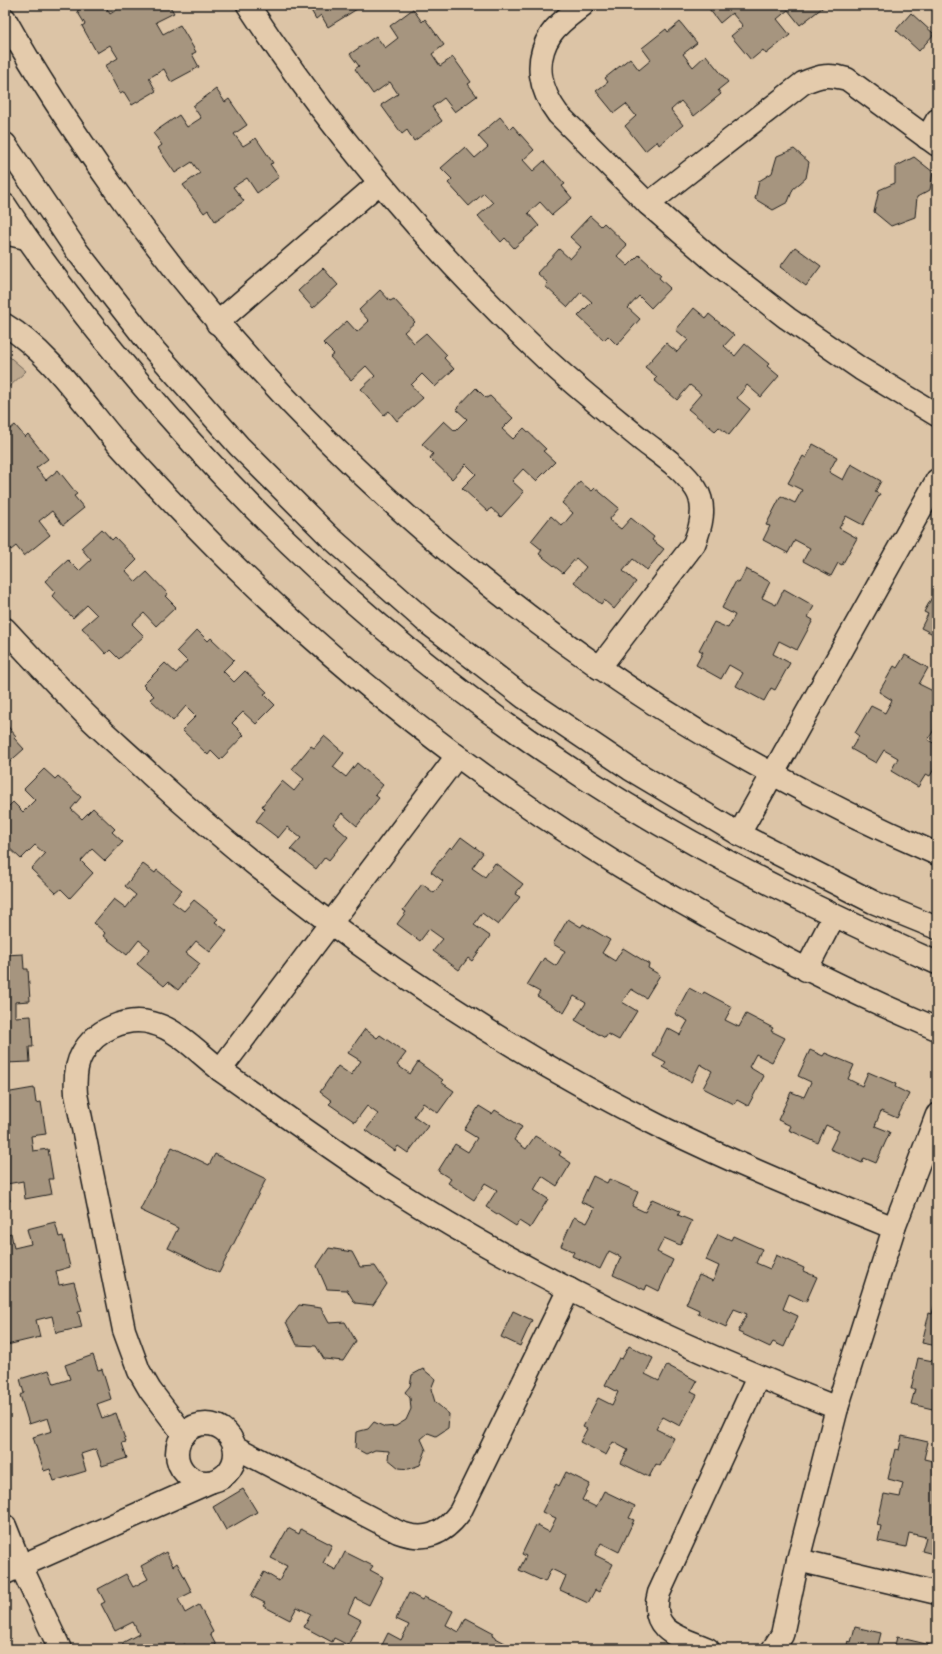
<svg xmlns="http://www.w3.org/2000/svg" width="942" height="1654" font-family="'Architects Daughter',sans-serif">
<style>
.green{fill:#bca88f;stroke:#6c6256}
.building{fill:#a6957f;stroke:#1c1c1c}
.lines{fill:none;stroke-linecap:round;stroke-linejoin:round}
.minor-casing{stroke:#1c1c1c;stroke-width:25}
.tertiary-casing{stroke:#1c1c1c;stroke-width:25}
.minor{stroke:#e4cbac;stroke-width:22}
.tertiary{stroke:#e4cbac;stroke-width:22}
</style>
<rect width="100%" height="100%" fill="#dcc4a6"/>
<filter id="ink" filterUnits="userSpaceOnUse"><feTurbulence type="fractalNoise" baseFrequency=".025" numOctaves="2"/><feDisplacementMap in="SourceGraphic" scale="8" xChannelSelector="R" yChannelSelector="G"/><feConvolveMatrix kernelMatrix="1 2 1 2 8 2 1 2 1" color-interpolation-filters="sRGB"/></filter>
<g filter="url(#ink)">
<polygon class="green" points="5,353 26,371 5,391"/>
<g class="building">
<polygon points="88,5 105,5 110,14 124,5 169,5 174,13 156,22 163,34 180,25 196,52 192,54 199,67 171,82 164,69 149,78 156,91 132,105 124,92 120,94 105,66 118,58 110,45 97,53 82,26 85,24 77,11"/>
<polygon points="308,5 355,5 357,9 328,27 321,15 316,19"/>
<polygon points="706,5 826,5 800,25 788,10 777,19 790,35 766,54 763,50 751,60 731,36 743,26 732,13 720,23"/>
<polygon points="413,9 422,22 425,19 444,45 432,54 440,66 453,57 471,82 468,84 477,96 455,112 444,98 432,107 442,121 414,141 407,130 402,134 381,105 398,94 390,82 373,94 355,69 359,66 350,54 376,36 385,48 398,38 390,26"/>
<polygon points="911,13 934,34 919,51 896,30"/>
<polygon points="680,22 697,43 683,54 693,67 706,55 728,82 718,90 721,94 694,116 681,101 671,110 683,125 659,145 657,141 645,151 625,126 636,116 626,104 614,113 596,91 608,82 605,78 630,58 639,70 651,60 642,48 666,29 668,32"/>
<polygon points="216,89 225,102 229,99 247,125 234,134 243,146 256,138 273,163 270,164 279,177 257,193 247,178 233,187 244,201 215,221 208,210 204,213 183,185 200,173 192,162 175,173 158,148 162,145 153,133 179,115 187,127 201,118 193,106"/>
<polygon points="500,117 510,129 513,126 534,150 523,160 533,171 544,161 565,184 562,186 572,198 552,215 540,202 528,213 539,226 514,248 505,238 501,242 478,216 493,203 484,193 469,206 448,183 452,179 441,168 465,147 475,158 488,147 478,136"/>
<polygon points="794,149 809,162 806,178 793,189 788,202 773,210 755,199 759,181 772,173 777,156"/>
<polygon points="914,157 933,172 930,190 917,197 915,217 891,226 874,212 879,190 895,183 895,167"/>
<polygon points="590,216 601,226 604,223 627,245 617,256 628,266 639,255 661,275 659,278 670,288 651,308 639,296 628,308 640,319 617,345 608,336 604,340 578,316 592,302 581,292 568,307 545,286 548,283 537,273 559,249 570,259 581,247 570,237"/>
<polygon points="795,247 821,266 806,286 780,267"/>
<polygon points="323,268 338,285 313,308 298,291"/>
<polygon points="380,290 390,301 394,299 415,322 404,332 414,343 426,333 447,355 444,358 454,369 435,387 422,374 411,385 423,398 397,421 389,411 384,415 361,389 375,376 366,366 351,380 330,357 334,354 323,343 347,321 357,332 369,321 359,310"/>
<polygon points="694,308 706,318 709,314 734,335 724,346 735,356 745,344 769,364 767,366 779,376 761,397 747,385 737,398 750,409 729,435 719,427 715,431 688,409 701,394 690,385 677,400 654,380 657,377 645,367 666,343 677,352 688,340 676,330"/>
<polygon points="476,388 486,398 490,396 513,418 502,429 513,439 524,428 546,449 543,451 555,462 536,481 523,469 512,481 524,492 501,517 491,508 488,512 462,488 476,474 466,464 452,479 430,458 433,454 422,444 444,421 455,431 467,419 456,409"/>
<polygon points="15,425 25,437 28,434 48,459 36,468 46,480 58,470 77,494 74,496 84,508 63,525 52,511 39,521 50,535 24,556 16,546 11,550 5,542 5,433"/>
<polygon points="813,444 837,457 829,472 843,480 851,464 881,481 875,492 880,494 863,525 846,516 839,528 857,538 842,565 838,563 831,576 803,561 810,548 795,540 788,553 763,540 770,526 766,525 781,496 795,503 802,490 788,483 803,456 806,458"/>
<polygon points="580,482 592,491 595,488 619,508 609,520 621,529 631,518 654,537 652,540 664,549 647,570 633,559 623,571 636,582 614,609 604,600 601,604 574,582 586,567 576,558 563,573 539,554 542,550 531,541 551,516 562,526 573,513 562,503"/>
<polygon points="102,529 112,540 115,537 137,560 126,571 136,582 147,572 168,594 165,596 176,607 156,626 144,613 132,624 144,636 119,659 110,650 106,654 82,628 97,615 87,605 73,618 52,596 55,592 45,581 68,560 79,571 91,560 81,548"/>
<polygon points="746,569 770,582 762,598 776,605 784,589 814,606 808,617 813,620 797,650 779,641 773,654 790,663 775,690 771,688 764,701 736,686 743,673 729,665 721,679 696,665 703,652 699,650 714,622 728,628 735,615 722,608 736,581 739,583"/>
<polygon points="937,588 937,636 921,628 928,614 924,612"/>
<polygon points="197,630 208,641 211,638 234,660 223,671 234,682 245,671 267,692 264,694 275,705 256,724 243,712 232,723 244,735 220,760 211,751 208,755 182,730 196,716 186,706 173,721 150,699 154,696 143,685 165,663 176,673 187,661 177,651"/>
<polygon points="905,655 928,668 919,684 933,691 937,684 937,729 935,728 928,740 937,745 937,764 930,776 926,774 918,787 891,771 898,758 884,750 876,763 851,749 859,736 855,733 871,706 885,713 892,700 879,692 894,666 897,668"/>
<polygon points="5,723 16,736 14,738 24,749 5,766"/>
<polygon points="324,736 344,753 333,767 346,777 357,763 383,785 375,795 379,798 357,826 342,813 333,824 348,837 329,860 325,857 316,869 291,849 301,838 287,827 278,838 256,821 265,809 262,806 282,781 294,791 304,779 292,769 311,746 314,748"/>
<polygon points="44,769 55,779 58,776 81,797 71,809 82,819 93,808 115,829 112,832 123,842 105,861 92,849 81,861 93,873 70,898 61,889 56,893 31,869 45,854 35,845 21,859 5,844 5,810 13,802 23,812 35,800 24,789"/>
<polygon points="461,837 483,853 472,868 485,877 495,863 523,884 515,894 520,897 498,925 482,913 474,925 490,936 472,961 468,958 459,970 433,951 443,939 429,929 420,941 397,924 406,912 403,910 422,884 434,893 443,881 431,872 450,847 452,849"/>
<polygon points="143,864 155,873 157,870 182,890 172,902 184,911 194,900 218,919 215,922 227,931 210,952 196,941 186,953 200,964 178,990 168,982 164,986 137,964 150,949 139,940 127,955 103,936 105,933 94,923 114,899 126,908 136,895 125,886"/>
<polygon points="568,919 581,927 583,924 610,940 602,953 615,961 623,948 649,964 648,968 660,975 646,998 631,989 622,1002 637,1011 619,1040 608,1034 605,1038 575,1020 586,1003 574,996 564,1013 537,996 540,992 527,985 544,958 556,966 565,951 553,944"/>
<polygon points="23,954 24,969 28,969 30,1001 15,1002 15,1017 31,1016 33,1047 29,1047 30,1062 5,1063 5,955"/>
<polygon points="689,988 702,995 704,992 732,1007 725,1020 739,1027 746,1014 773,1028 771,1031 785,1038 772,1062 756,1054 749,1067 764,1076 748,1106 737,1100 734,1104 703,1088 712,1071 700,1064 691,1082 663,1067 666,1063 653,1056 667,1028 680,1035 688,1021 675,1014"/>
<polygon points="365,1029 377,1038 380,1035 406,1053 397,1065 410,1074 418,1062 443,1080 441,1082 454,1091 438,1113 423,1103 414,1116 428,1126 408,1153 398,1146 395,1151 366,1130 378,1114 367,1106 355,1122 329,1104 332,1101 320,1092 338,1066 351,1075 361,1061 348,1053"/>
<polygon points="810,1050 823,1056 825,1053 854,1065 848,1079 862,1086 868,1072 896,1084 895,1087 909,1094 897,1118 881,1111 875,1126 890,1132 876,1163 864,1158 862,1163 830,1149 839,1131 826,1125 818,1143 789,1130 791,1126 778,1120 791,1092 804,1097 811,1082 798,1076"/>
<polygon points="34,1088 36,1103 41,1102 46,1134 31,1136 33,1151 48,1149 53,1179 49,1179 52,1194 25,1199 23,1181 7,1184 10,1201 5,1201 5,1108 8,1107 5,1093"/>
<polygon points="479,1106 492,1114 495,1110 522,1127 514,1140 526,1149 535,1136 561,1152 559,1155 571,1163 557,1186 542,1176 534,1190 548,1199 530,1228 519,1221 516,1226 486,1207 497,1190 485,1183 474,1200 448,1183 451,1179 438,1171 455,1144 468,1152 477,1138 464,1130"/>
<polygon points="172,1147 209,1165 215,1154 266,1179 219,1273 168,1248 178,1228 140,1210"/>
<polygon points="593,1176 607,1183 609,1179 638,1192 632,1206 645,1212 652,1199 680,1211 678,1215 692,1221 680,1245 664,1238 657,1252 673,1260 659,1291 647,1285 645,1290 613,1275 621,1257 609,1251 600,1269 572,1256 574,1252 561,1246 574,1217 587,1223 595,1208 581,1202"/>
<polygon points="55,1222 59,1237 63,1236 70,1267 56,1271 59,1285 74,1282 82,1311 78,1312 82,1327 56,1333 52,1316 36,1320 40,1337 7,1345 5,1338 5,1296 9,1295 5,1282 5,1235 11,1233 14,1248 31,1244 27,1229"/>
<polygon points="718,1234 731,1240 733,1236 762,1249 756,1263 770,1269 776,1255 804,1268 803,1271 817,1277 806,1302 789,1294 783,1309 798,1316 784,1347 773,1342 770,1347 738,1332 747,1314 734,1309 726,1327 698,1314 699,1310 686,1304 699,1275 713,1281 719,1266 706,1260"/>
<polygon points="329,1248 352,1252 360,1267 375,1266 387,1284 373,1305 355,1303 347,1290 327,1289 317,1266"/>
<polygon points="936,1299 937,1299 937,1410 911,1404 915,1389 911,1389 918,1358 933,1361 937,1346 922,1343 929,1313 932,1314"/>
<polygon points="299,1305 321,1308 329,1323 345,1322 356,1341 343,1361 324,1359 316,1346 297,1345 286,1322"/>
<polygon points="513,1311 532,1320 520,1346 501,1337"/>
<polygon points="629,1346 653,1358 645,1374 659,1381 667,1365 697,1381 691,1392 697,1395 680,1426 663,1417 656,1429 674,1438 660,1466 656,1464 649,1477 621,1463 628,1450 613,1442 606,1455 580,1442 587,1429 583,1427 598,1398 612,1405 618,1392 605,1385 619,1358 622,1359"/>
<polygon points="93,1355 98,1370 102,1369 111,1399 97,1404 102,1418 116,1413 126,1442 122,1443 127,1458 102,1466 96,1449 81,1454 86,1471 54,1481 50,1469 44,1471 33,1437 52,1431 48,1418 29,1424 20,1395 24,1393 20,1379 49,1370 54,1384 70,1379 65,1365"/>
<polygon points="423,1369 435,1379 431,1389 435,1402 449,1414 448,1428 436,1436 428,1433 421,1439 426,1450 420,1465 409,1469 399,1468 388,1459 389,1451 375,1450 366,1454 355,1448 356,1432 368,1429 374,1422 385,1427 396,1426 406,1420 411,1409 410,1398 405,1392 410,1386 412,1375"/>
<polygon points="902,1436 928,1442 924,1459 937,1462 937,1555 922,1551 926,1537 909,1533 906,1547 878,1541 881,1526 877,1525 884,1494 900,1497 903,1483 888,1479 895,1449 899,1450"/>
<polygon points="566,1472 590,1484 582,1500 596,1507 604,1491 635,1506 629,1518 634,1520 619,1552 601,1543 595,1555 613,1564 599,1592 595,1590 588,1603 560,1590 566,1576 551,1569 545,1582 519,1570 526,1556 522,1554 536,1525 549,1532 556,1518 542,1512 556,1484 559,1486"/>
<polygon points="243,1489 257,1512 226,1530 213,1507"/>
<polygon points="288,1528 299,1534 301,1529 332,1545 323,1563 336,1570 345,1552 373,1566 370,1570 383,1577 369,1605 355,1598 348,1613 361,1620 348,1645 334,1638 332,1642 304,1627 311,1614 297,1607 290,1620 263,1606 265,1603 251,1596 264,1572 279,1581 287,1566 271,1558"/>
<polygon points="166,1552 173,1566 177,1563 192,1592 178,1599 185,1613 199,1605 213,1632 210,1634 217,1647 214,1649 188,1649 185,1644 176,1649 125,1649 122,1643 139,1634 133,1622 115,1631 101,1604 105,1602 98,1589 126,1574 133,1587 148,1579 141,1566"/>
<polygon points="409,1593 422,1600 424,1597 453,1611 446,1625 459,1632 466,1618 494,1633 492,1636 505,1643 502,1649 380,1649 388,1633 401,1640 409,1625 396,1619"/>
<polygon points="855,1627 881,1633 877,1649 846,1649 848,1641 851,1642"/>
<polygon points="897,1637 930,1645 929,1649 894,1649"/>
</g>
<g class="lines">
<g class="minor-casing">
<g id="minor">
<path d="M248 5C333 135 433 252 546 359 577 388 610 414 643 441 661 455 683 469 696 489 707 506 701 527 694 544L599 668"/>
<path d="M583 5C572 14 559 22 551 34 533 61 540 90 558 114L648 204 716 263 787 318 861 369 937 415"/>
<path d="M5 19C38 78 76 135 116 191 323 482 609 713 937 854"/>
<polyline points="927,138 937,120"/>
<path d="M648 204 803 83C821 75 829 74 847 79L937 145"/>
<polyline points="5,233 26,238"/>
<polyline points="217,323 379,183"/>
<path d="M5 325C49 351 85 406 119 445 160 490 202 535 246 577 446 770 682 921 937 1029"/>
<path d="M5 629C31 657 57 685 83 712 105 734 129 754 151 775 302 913 476 1035 659 1126 736 1164 815 1196 894 1228"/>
<polyline points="739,834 937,480"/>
<polyline points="220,1070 457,756"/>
<circle cx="206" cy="1453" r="29"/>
<path d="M184 1435 150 1390 139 1371 124 1330 76 1094C75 1081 75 1066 82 1054 95 1030 126 1016 152 1023 178 1029 202 1056 223 1072 278 1111 333 1150 389 1187 530 1277 682 1347 837 1408"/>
<path d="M235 1447 398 1532C425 1542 443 1535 460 1512L569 1289"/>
<polyline points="5,1526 21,1566 60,1649"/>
<polyline points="798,1560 937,1593"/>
<polyline points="5,1573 210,1482"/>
<path d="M708 1649C679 1637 648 1631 659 1593L758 1377"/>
<polyline points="773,1649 782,1635 798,1560 837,1408 894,1228 937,1115"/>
</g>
</g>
<g class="tertiary-casing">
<g id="tertiary">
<polyline points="5,144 77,251 155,351 239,446 329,536 424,620 525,698 630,769 739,834 873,902 937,928"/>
<path d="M5 205C44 265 88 321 134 376 274 544 440 690 626 804 726 865 831 915 937 963"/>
<polyline points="806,970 834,916"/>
</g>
</g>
<use href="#minor" class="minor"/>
<use href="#tertiary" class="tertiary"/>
</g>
</g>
<rect width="942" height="1654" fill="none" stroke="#e4cbac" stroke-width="20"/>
<rect x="10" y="10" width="922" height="1634" fill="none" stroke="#1c1c1c" stroke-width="1.5" filter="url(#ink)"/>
</svg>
